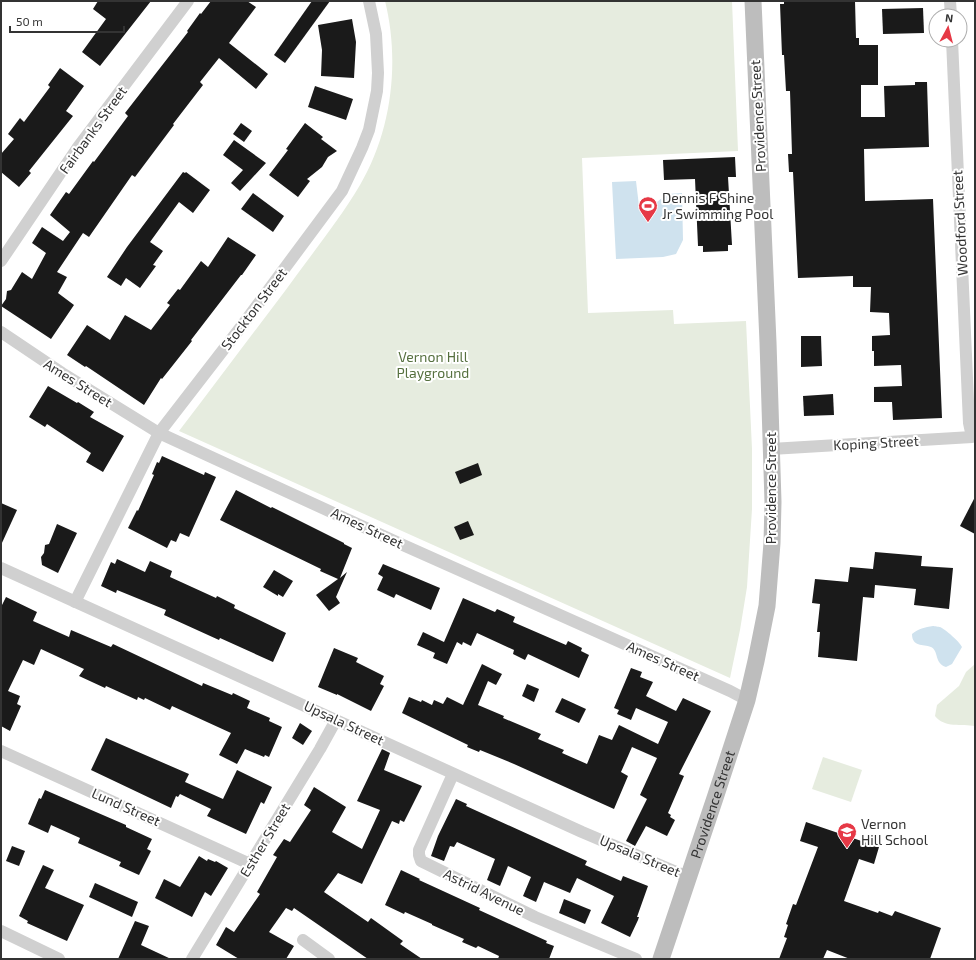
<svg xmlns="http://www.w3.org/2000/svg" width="976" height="960" font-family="'Exo 2',sans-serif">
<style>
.green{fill:#e6ecdf}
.water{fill:#cfe2ee}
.building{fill:#1a1a1a}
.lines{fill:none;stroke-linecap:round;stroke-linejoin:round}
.minor{stroke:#d0d0d0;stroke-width:12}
.secondary{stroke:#bdbdbd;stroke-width:17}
.labels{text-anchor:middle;stroke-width:4;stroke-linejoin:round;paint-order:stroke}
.street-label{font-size:14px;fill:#333;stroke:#fff}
.poi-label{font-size:14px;fill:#333;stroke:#fff;text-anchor:start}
.park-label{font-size:14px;fill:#56703f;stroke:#fff}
</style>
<rect width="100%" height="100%" fill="#fff"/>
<g class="green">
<path d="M385 1H732L738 151 582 158 588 313 673 310 674 324 746 321 752 449V509L747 587 740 630 730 678 179 431C215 384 250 337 285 291 310 256 338 222 360 185 392 131 400 61 385 1Z"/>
<path d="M975 664V726C962 724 944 728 935 716L937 705 959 686 966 672Z"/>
<polygon points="823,757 862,770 851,802 812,789"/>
</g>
<g class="water">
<polygon points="636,181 639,206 652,206 667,194 682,193 683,240 676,254 663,257 616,259 612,182"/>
<path d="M933 626C934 626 939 627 940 627 945 629 960 642 962 647L952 664 946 667C934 663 939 651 931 647 923 644 912 647 912 634 918 629 925 627 933 626Z"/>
</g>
<g class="building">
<polygon points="98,1 151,1 100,66 82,52 106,19 93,9"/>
<polygon points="211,1 247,1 256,7 229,43 268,74 256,89 219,58 200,82 203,85 173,124 174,125 135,177 132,175 89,237 83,233 57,272 67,277 58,293 74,305 51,339 1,306 6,299 7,291 11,290 22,272 32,279 46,253 32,243 42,227 63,241 70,232 50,215 66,192 69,194 93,161 94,162 128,116 125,113 188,32 187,31 200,13 201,14"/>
<polygon points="312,1 330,1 285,63 274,55"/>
<polygon points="784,1 855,1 856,38 859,38 859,45 878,45 878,85 861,85 861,117 885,117 884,86 915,85 915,82 927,82 929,147 864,149 865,201 933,199 942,418 893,420 892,402 874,402 874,387 902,386 901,365 874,366 874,351 872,351 872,336 890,335 889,313 870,312 871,287 853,287 853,276 798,278 793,172 789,172 788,154 792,154 790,91 786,91 784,55 782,55 780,4 784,4"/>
<polygon points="923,8 924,33 883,34 882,9"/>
<polygon points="352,19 356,42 354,78 321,76 322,50 318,25"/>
<polygon points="60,68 84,86 66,111 73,116 29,171 31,173 19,187 1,172 1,154 14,139 8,134 20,118 24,122 50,87 48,85"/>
<polygon points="315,86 353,99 346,120 308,107"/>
<polygon points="241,123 252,131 244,142 233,134"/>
<polygon points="305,123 323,137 321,139 337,151 328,157 322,167 307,179 310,181 298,197 269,175 288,150 286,149"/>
<polygon points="234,140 266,163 240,191 231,183 243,170 223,155"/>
<polygon points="735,157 736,177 728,177 732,245 728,245 728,251 703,252 703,246 698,246 695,179 664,180 663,160"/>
<polygon points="183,172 185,173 186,172 210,190 193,213 179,202 150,242 163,251 153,265 156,266 140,288 126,278 121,286 107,277 127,247"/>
<polygon points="253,193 284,216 273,232 241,209"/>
<polygon points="228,237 256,255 242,275 241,275 191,340 192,341 162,379 161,378 144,405 86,366 85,367 67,355 87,325 110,340 125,315 151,330 170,305 167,303 178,289 180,290 201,261 208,267"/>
<polygon points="801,336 821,336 822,366 801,367"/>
<polygon points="48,386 77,403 78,402 94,412 90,417 124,436 103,472 86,462 91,453 47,424 45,427 29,417"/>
<polygon points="833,394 834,415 804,416 803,396"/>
<polygon points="162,456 204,475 205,472 216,477 189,537 180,533 176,542 171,540 167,548 128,528 137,510 138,511 154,475 152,474 157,462 159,463"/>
<polygon points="478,463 482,475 460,484 455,472"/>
<polygon points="236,490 271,508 272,507 344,543 344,544 352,548 340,578 347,572 336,597 340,603 329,611 316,595 338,579 320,571 321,569 220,520"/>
<polygon points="975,497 975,534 960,526"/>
<polygon points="1,503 17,510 1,545"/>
<polygon points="468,521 474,535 460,540 454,527"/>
<polygon points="57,524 77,533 58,573 42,565 41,557 44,553 45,545 49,544"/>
<polygon points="875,552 922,556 921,566 953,568 949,609 914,605 916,589 875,585 874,598 863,597 857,661 818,657 820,632 817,632 820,604 812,603 815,579 848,582 850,567 873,569"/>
<polygon points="117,559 145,572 150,561 172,571 170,577 216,598 217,596 235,605 234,608 286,633 273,662 220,638 219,640 164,615 166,610 117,590 116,593 101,586 111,562 115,564"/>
<polygon points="383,564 440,588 431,610 396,594 394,598 377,590 383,577 378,574"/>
<polygon points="274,570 293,581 283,597 278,594 278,596 263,587"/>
<polygon points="6,597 37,612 33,621 69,637 71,630 111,647 113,644 202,686 203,683 232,695 233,693 250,701 247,708 270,718 269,721 282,727 269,757 265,755 264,757 245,749 237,764 219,755 231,733 172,706 170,710 145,698 144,700 138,697 137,700 106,686 105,688 79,676 84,669 41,649 34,665 23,660 8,691 20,696 17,704 21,706 10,731 1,726 1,607"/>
<polygon points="463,598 495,612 497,609 515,617 513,622 566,645 568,641 582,648 581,651 589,655 579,678 528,654 525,660 513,654 514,650 477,633 471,646 463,642 462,645 457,642 447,664 433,658 435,653 417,645 423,632 444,642"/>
<polygon points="334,648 358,658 356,662 384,676 380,684 384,686 371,711 337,694 337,695 318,687"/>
<polygon points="482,664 502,674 496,685 488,681 478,705 504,716 503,718 541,734 538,739 564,750 562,753 587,764 599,735 612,740 619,725 658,744 668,722 636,708 631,720 617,714 619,710 614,708 631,668 642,672 640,677 653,682 646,696 676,711 683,698 711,711 679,774 684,776 668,813 671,815 670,817 675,820 667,836 646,826 635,846 626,841 647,799 640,795 657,758 632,747 621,772 628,776 614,809 514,764 480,750 479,752 467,747 468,745 402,713 409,697 421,702 422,700 432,705 434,700 443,704 447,697 463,705"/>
<polygon points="527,684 539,689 534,702 522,696"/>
<polygon points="562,698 586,709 579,723 555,712"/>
<polygon points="300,723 312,731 303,745 292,738"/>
<polygon points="106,738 189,774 185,782 223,799 237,770 272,787 264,804 261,802 246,834 207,816 211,809 180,794 178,797 176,796 171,808 91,770"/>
<polygon points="382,749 390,753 384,770 422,786 404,822 400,820 399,824 392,821 362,884 338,873 324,892 368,922 371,918 403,941 400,944 422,959 368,959 294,908 292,911 286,908 269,932 294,946 286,959 239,959 216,945 226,927 234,932 260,894 257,892 277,857 273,855 284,839 290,842 311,810 304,805 314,787 346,807 332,832 362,849 380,810 357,801"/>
<polygon points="45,790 126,825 126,827 152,839 147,849 151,851 139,875 119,866 121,862 78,843 80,838 51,825 48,833 28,824 39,798 41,799"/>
<polygon points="456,799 467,804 466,806 587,861 585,865 621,881 623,876 648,886 637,917 639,917 638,920 630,937 601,923 614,896 577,878 570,893 544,882 536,902 523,896 531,877 508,866 500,886 487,880 495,859 457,842 454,847 450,846 444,861 431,856 438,836"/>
<polygon points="806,822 879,847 874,864 859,859 844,901 878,913 879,911 892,916 895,911 941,928 930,959 850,959 827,950 823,959 779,959 787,938 784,937 788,925 786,924 793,904 796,905 818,847 800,841"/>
<polygon points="12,846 25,851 19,866 6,861"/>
<polygon points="199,856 207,861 208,859 215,862 216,861 228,868 211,896 205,892 192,917 155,898 164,879 180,887"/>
<polygon points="43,865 54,870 45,888 84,905 67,941 27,923 28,921 19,916"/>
<polygon points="401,870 420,879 419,880 480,908 479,910 547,941 546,943 554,946 549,959 498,959 499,956 478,946 476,948 462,942 464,939 432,925 432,924 405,912 404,914 385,905"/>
<polygon points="95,883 138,902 132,917 89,897"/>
<polygon points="564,899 591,910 585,924 559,913"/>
<polygon points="135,921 149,926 141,945 171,959 118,959"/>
</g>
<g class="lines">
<g class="minor">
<polyline points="950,1 951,16"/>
<polyline points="1,261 78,147 188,1"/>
<polyline points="1,332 62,373 159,433 403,545 730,691 747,700"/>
<polyline points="771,449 972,437 969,423 952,40"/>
<polyline points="1,568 582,832 688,877"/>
<polyline points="75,602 159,433 244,323 342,191 362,148 369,130 377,91 378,73 376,34 369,1"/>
<polyline points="1,751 250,864"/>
<polyline points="453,774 419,850 419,855 421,861 535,917 636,959"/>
<polyline points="1,931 59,959"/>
<polyline points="303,940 329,959"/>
<polyline points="192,959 320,749 336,720"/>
</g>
<path class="secondary" id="s1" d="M661 959 716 795 747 700 756 661 767 606 772 543 773 502 768 342 753 1"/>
</g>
<defs>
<g id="stadium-pin" transform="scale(1)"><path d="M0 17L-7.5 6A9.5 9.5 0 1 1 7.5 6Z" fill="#e63946" stroke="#fff"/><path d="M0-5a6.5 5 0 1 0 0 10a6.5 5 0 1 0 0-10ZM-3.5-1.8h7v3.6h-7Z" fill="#fff"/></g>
<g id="school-pin" transform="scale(1)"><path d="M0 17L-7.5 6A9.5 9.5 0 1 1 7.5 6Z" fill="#e63946" stroke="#fff"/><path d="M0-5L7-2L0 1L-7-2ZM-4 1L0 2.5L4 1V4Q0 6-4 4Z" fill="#fff"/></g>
</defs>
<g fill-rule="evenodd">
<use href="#stadium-pin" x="648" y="206"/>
<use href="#school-pin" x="847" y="832"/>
</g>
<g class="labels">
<g class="street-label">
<text transform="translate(758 116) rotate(-93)" y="5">Providence Street</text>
<text transform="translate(93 130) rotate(-54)" y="5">Fairbanks Street</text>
<text transform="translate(960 223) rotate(-93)" y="5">Woodford Street</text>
<text transform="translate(254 309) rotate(-53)" y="5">Stockton Street</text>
<text transform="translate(78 383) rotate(32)" y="5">Ames Street</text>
<text transform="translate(876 443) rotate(-3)" y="5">Koping Street</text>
<text transform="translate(771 488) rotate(-90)" y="5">Providence Street</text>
<text transform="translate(367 528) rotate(25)" y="5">Ames Street</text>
<text transform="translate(663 661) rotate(24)" y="5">Ames Street</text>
<text transform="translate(344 723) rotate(25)" y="5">Upsala Street</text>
<text dy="5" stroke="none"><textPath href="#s1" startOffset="163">Providence Street</textPath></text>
<text transform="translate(126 807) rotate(24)" y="5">Lund Street</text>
<text transform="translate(265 840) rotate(-59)" y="5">Esther Street</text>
<text transform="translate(640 856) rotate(23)" y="5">Upsala Street</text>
<text transform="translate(484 892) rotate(26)" y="5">Astrid Avenue</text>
</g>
<g class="poi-label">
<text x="662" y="203">Dennis F Shine<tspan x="662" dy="16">Jr Swimming Pool</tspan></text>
<text x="861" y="829">Vernon<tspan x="861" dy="16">Hill School</tspan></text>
</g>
<g class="park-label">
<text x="433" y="362">Vernon Hill<tspan x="433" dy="16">Playground</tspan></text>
</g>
</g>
<rect width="976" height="960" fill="none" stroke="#333333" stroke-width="4"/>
<g transform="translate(948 28) rotate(7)"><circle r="19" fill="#ffffff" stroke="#adadad"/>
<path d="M0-3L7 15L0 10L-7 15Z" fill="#e63946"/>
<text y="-6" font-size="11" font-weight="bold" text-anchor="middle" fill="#333333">N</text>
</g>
<path d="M10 26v6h114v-6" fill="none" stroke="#333333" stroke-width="2"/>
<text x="16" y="26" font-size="12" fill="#333333" stroke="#ffffff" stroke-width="3" paint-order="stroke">50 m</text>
</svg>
